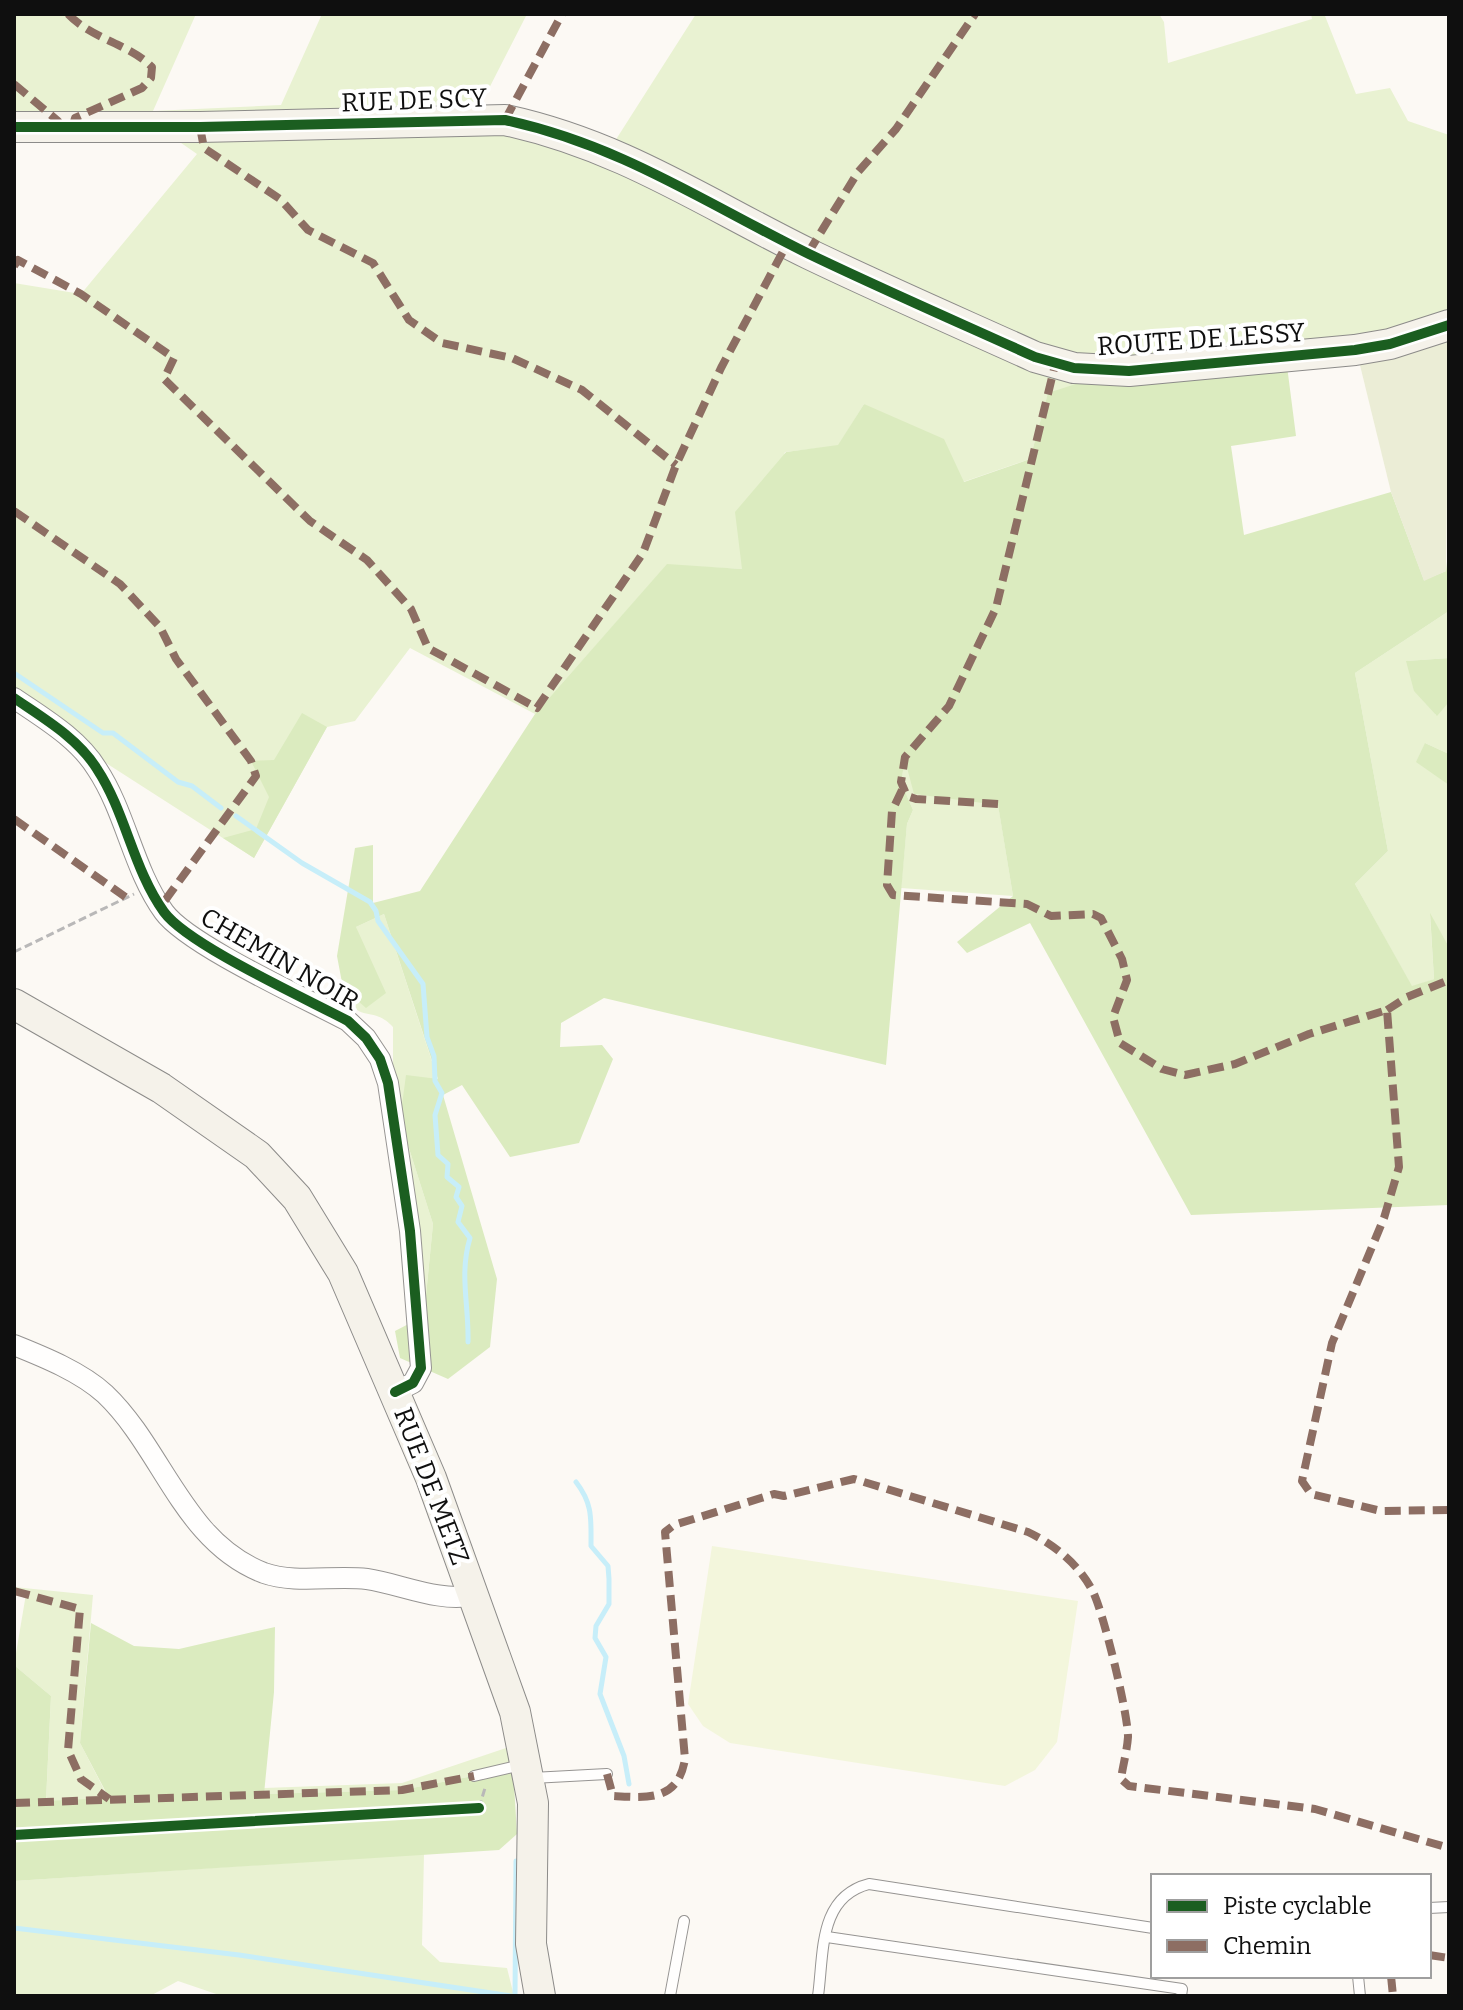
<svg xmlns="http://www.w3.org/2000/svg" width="1463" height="2010" font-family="Bitter,serif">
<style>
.green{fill:#e9f2d2}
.forest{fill:#dbebbf}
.cemetery{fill:#ebedd6}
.pitch{fill:#f3f6dc}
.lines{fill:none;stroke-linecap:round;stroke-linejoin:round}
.stream{stroke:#c7eef9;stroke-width:5}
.lane-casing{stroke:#969492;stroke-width:12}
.street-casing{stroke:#969492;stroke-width:22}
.secondary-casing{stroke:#8c8b89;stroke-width:32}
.path{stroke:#b9b8b8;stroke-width:3;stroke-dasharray:8 4;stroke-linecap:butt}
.lane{stroke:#fffefd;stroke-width:10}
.street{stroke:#fffefd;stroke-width:20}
.secondary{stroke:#f5f2ea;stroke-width:30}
.quiet{stroke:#8d6e63;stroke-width:8;stroke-dasharray:16 8;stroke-linecap:butt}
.cycleway-casing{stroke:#fff;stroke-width:15}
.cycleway{stroke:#1b5e20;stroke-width:10}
.labels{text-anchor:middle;stroke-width:8;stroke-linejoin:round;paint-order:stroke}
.street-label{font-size:26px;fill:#0f0f0f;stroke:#fff}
</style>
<rect width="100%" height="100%" fill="#fcf9f4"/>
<g class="green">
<polygon points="14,14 196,14 153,111 281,105 322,14 527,14 480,106 560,119 615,141 696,14 1159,14 1164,22 1168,63 1312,19 1311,14 1331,14 1325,16 1356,94 1390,88 1408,121 1449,135 1449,336 1048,394 1030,459 963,482 864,404 838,446 785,452 742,569 667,565 535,714 410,648 355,721 327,727 254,858 14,704 14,283 81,294 197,154 171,136 14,135"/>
<polygon points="1449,611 1449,658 1407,661 1436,715 1449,702 1449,754 1425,743 1449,785 1449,947 1430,915 1434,979 1412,987 1355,884 1388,851 1355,673"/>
<polygon points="905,757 915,794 998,804 1013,896 901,888 907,824 913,810 901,782"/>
<path d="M384 914 438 1080 400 1120 433 1224 424 1316 393 1079V1027C371 1003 359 1028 343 988L366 1007 356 927Z"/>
<polygon points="14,1587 93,1595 80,1743 109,1799 46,1802 51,1696 14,1665 26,1594 14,1591"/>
<polygon points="506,1748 513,1768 402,1790 264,1794 264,1788 402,1783"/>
<polygon points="424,1854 422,1945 440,1962 507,1968 514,1996 222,1996 178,1981 150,1996 14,1996 14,1881"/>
</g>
<g class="forest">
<polygon points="1287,366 1296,436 1231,446 1244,535 1391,492 1424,580 1446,571 1449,542 1449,611 1355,673 1388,851 1355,884 1412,986 1434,979 1430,913 1449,947 1449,1205 1191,1215 1030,923 967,953 957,942 1013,896 998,805 914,794 905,760 901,782 913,810 907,824 886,1065 604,998 561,1023 560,1047 602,1045 613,1059 579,1143 510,1157 462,1085 443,1095 497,1279 490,1347 448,1379 400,1358 395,1331 424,1316 433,1224 400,1120 406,1075 438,1079 384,914 356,927 386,993 366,1008 343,988 337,956 355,848 373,845 373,903 420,891 535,714 667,564 742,569 735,512 786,452 838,445 864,404 944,439 964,482 1030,459 1048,393 1088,380"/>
<polygon points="1449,658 1449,702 1437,716 1414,691 1406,661"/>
<polygon points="302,713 327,727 254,858 223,838 256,829 269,797 251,761 274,760"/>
<polygon points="1425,743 1449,754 1449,785 1416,762"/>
<polygon points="91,1623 134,1646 179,1649 275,1627 274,1692 264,1794 402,1790 513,1768 517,1834 499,1850 14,1881 14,1665 51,1696 46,1801 109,1798 80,1743"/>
</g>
<polygon class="cemetery" points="1449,336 1446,571 1424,581 1391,492 1358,357"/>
<polygon class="pitch" points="712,1546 1078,1601 1057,1742 1035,1770 1005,1786 730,1743 703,1726 688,1704"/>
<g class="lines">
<g class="stream">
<polyline points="14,673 103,733 113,733 178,782 192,786 221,808"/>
<path d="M236 816 302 863 370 902 376 911 378 921 423 984 427 1037 434 1056 435 1081 442 1093 435 1115 438 1155 448 1164 447 1177 459 1187 456 1197 462 1206 458 1222 470 1238C459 1275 469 1304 468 1342"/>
<path d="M576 1482C593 1504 591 1519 591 1546L608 1566 609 1579V1604L596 1626 595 1638 606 1657 600 1694 624 1756 629 1784"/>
<polyline points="14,1928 239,1955 511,1996"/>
<polyline points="515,1996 516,1861"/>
</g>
<g class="lane-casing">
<g id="lane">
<polyline points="474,1776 521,1765"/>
<polyline points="532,1778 607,1774"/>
<polyline points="1429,1908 1449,1907"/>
<polyline points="827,1937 1182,1989 1181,1996"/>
<polyline points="1358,1976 1360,1996"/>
<polyline points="670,1996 684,1921"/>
<path d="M818 1996C824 1953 818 1897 869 1884L1153 1928"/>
</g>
</g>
<g class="street-casing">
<g id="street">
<path d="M14 698C43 718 78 738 97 769 126 813 133 869 164 912 188 945 307 999 348 1021L366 1038 380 1059 388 1083 410 1231 421 1368 413 1383 395 1392"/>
<path d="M14 1345C44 1357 81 1372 105 1394 163 1449 183 1542 264 1573 295 1584 335 1575 367 1579 401 1584 440 1603 474 1595"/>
</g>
</g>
<g class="secondary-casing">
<g id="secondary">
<path d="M14 127H200L505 120C621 145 705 203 809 254 884 290 960 323 1035 357L1074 368 1129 371 1355 350 1390 344 1449 325"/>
<polyline points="14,1004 161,1088 257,1155 297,1198 343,1273 431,1478 515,1712 533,1803 531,1944 540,1996"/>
</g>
</g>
<g class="path">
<polyline points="14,952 134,894"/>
<polyline points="479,1808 485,1788"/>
</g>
<use href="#lane" class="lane"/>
<use href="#street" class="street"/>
<use href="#secondary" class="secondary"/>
<g class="quiet">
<path d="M68 14C92 39 129 44 152 67L151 78 142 88 75 118 72 129"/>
<polyline points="14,84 58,121 61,129"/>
<polyline points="505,120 562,14"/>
<polyline points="200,127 204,148 280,199 308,230 373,263 409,320 442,343 512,358 582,390 676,465"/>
<polyline points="808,253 858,172 896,129 975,14"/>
<polyline points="14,266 18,260 81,294 174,358 164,379 310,521 367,560 411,609 428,648 537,708 643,553 676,465 721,368 788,242"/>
<polyline points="14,511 120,584 160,627 176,659 251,761 256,776 161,906"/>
<polyline points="902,790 892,811 887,885 893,895 1027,904 1051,916 1093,914 1101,918 1122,959 1127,980 1113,1017 1120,1043 1162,1069 1185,1075 1235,1064 1309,1034 1387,1010 1399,1167 1384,1218 1332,1343 1302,1481 1311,1494 1381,1511 1449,1510"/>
<polyline points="998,804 916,799 907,796 901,782 905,757 949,706 996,608 1055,365"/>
<polyline points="14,819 127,898"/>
<polyline points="1387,1010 1407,997 1449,980"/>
<polyline points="14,1591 80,1609 68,1750 81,1779 109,1799"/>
<path d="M607 1774 613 1796C649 1798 678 1801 685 1759L665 1532 674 1525 774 1494 784 1496 854 1479 1028 1532C1055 1545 1081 1566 1094 1594 1104 1616 1128 1713 1128 1737 1127 1751 1123 1765 1121 1779L1129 1786 1315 1809 1449 1848"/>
<polyline points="14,1803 402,1790 474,1776"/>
<polyline points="1429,1955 1449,1958"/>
<polyline points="1391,1976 1393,1996"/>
</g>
<g class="cycleway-casing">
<g id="cycleway">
<path d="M14 127H200L505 120C621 145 705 203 809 254 884 290 960 323 1035 357L1074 368 1129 371 1355 350 1390 344 1449 325"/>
<path d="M14 698C43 718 78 738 97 769 126 813 133 869 164 912 188 945 307 999 348 1021L366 1038 380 1059 388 1083 410 1231 421 1368 413 1383 395 1392"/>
<polyline points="14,1835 479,1808"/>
</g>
</g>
<use href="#cycleway" class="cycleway"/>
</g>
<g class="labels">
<g class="street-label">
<text transform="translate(414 100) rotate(-2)" y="9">RUE DE SCY</text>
<text transform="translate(1201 339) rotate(-4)" y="9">ROUTE DE LESSY</text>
<text transform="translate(280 959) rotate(30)" y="9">CHEMIN NOIR</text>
<text transform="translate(432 1486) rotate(69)" y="9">RUE DE METZ</text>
</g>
</g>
<rect width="1463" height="2010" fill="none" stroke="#0f0f0f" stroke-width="32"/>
<rect x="1151" y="1874" width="280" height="104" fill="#ffffff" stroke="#9f9f9f" stroke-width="2"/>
<rect x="1167" y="1900" width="40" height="12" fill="#1b5e20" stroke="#9f9f9f" stroke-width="2"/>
<text x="1223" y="1914" font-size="24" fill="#0f0f0f">Piste cyclable</text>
<rect x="1167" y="1940" width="40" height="12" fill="#8d6e63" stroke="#9f9f9f" stroke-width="2"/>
<text x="1223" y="1954" font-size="24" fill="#0f0f0f">Chemin</text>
</svg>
